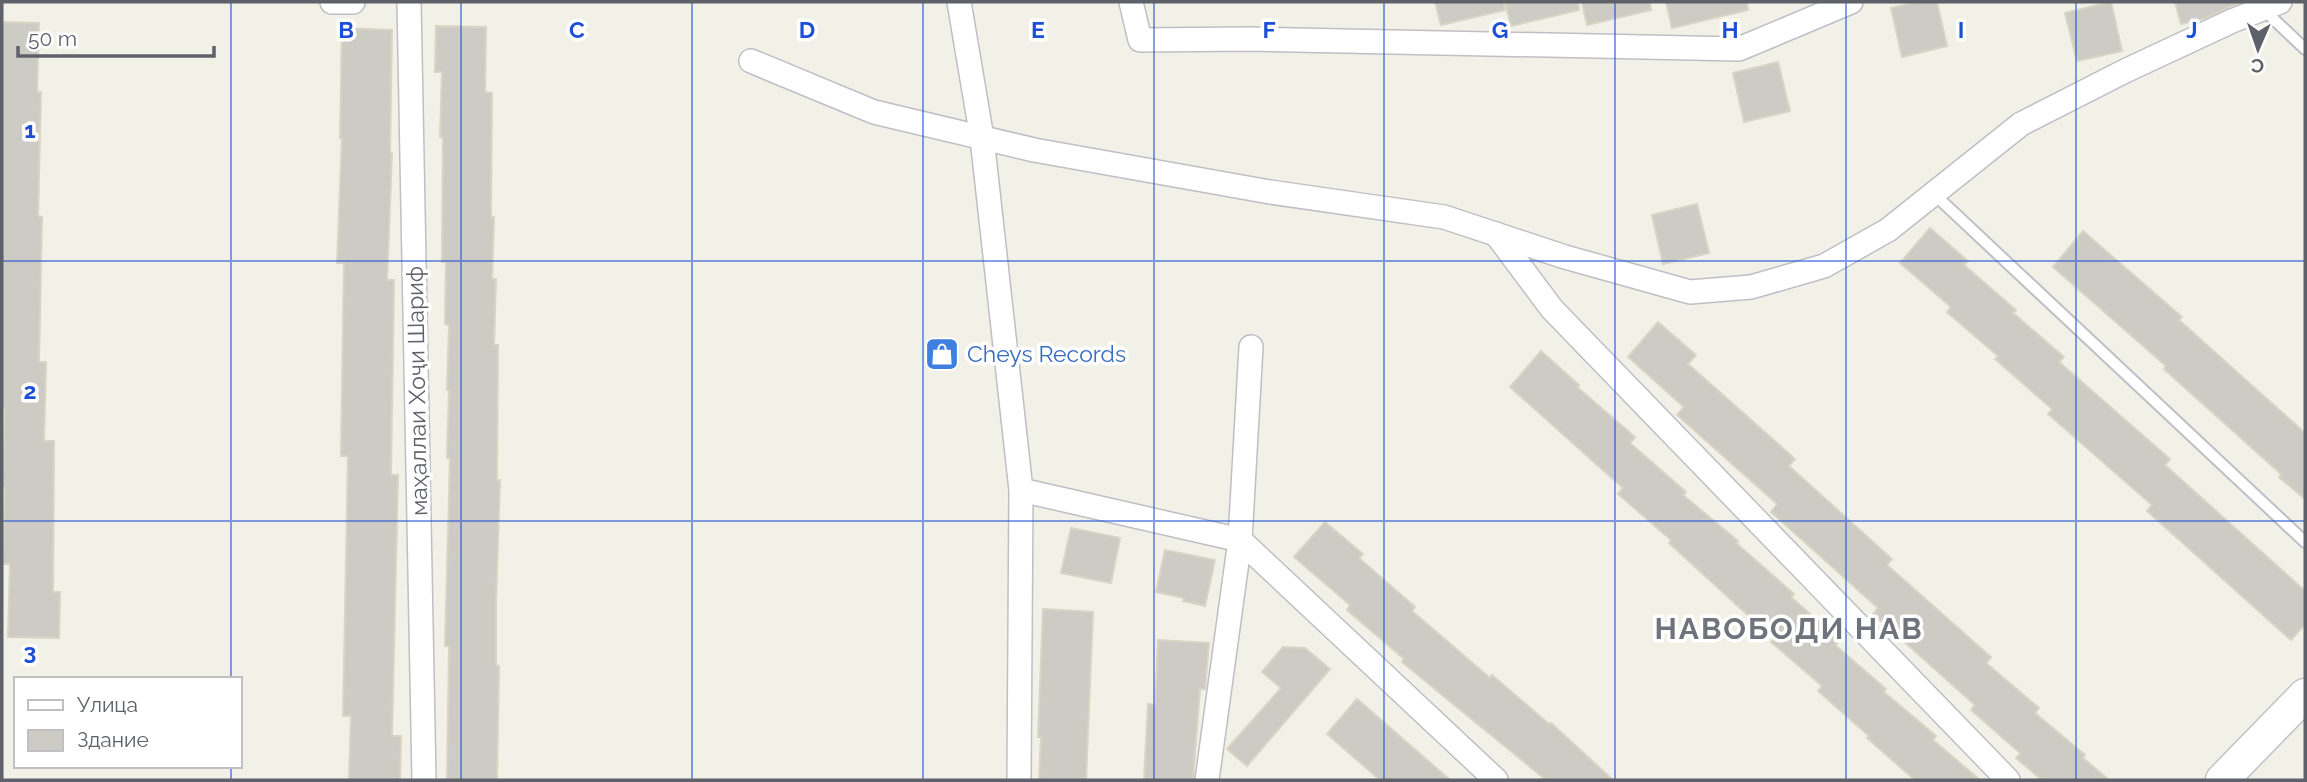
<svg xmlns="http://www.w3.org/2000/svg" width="2307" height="782" font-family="Raleway,sans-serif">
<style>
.building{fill:#cdccc4;stroke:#d7d5c4;stroke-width:2}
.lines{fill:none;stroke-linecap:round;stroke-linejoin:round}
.lane-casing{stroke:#bebfc6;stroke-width:14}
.street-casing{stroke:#bebfc6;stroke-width:26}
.secondary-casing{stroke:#c1c3cb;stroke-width:35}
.lane{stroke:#fff;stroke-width:10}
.street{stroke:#fff;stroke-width:23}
.secondary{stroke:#fff;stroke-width:32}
.grid{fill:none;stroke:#1d4ed8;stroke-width:2;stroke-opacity:0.55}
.labels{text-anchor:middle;stroke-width:7;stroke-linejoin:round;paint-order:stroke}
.shop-label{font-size:23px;fill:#366cbe;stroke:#fff;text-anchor:start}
.street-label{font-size:23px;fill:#5e6169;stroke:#fff}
.district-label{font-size:30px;font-weight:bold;letter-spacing:2px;fill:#6f737b;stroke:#fff}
.grid-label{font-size:23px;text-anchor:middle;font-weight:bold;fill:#1d4ed8;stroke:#fff;stroke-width:7;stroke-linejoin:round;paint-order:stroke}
</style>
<rect width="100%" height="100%" fill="#f2f1e7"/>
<g class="building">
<polygon points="1435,2 1504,2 1505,10 1441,25"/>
<polygon points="1505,2 1578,2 1579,10 1511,26"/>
<polygon points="1582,2 1650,2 1651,10 1587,25"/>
<polygon points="1666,2 1747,2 1748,10 1672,28"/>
<polygon points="1918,2 1937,2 1947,46 1902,57 1891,8"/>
<polygon points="2111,2 2122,51 2077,61 2065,13"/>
<polygon points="2175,2 2241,2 2203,19 2181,24"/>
<polygon points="2,22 39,23 37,92 41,92 38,216 42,217 39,362 46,362 44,441 54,441 53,592 60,592 59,638 8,637 10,564 3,564 5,487 3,487 5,408 2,408"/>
<polygon points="436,26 486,27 485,92 492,93 491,217 494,217 492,279 496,279 494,345 498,345 497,480 500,480 496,601 496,666 499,666 497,780 447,780 449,646 445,646 450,458 447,458 449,390 447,390 449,325 445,324 446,262 442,262 443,137 440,137 442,72 435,72"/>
<polygon points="342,28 392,30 390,153 392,153 387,280 394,280 391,475 398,475 392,736 401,736 400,780 349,780 351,716 343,716 348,456 341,456 344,263 337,263 342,138 340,138"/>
<polygon points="1778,62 1790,111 1744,122 1733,73"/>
<polygon points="1697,204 1709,253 1663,264 1652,215"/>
<polygon points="1930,228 1968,261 1964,265 2016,310 2013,313 2064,357 2059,362 2170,459 2165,465 2305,591 2305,624 2291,640 2147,511 2152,505 2048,414 2052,409 1995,359 1998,356 1947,312 1951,307 1900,263"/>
<polygon points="2083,231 2182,317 2179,320 2305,433 2305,499 2279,477 2281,474 2164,369 2166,366 2053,267"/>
<polygon points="1658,322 1696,355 1688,364 1795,459 1789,466 1892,559 1887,565 1991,657 1986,663 2039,708 2035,713 2085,755 2083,758 2109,780 2042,780 2016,758 2020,753 1971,710 1975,705 1873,614 1878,608 1771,512 1777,504 1677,415 1684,407 1628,357"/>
<polygon points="1541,351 1579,385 1577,387 1635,437 1630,443 1686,492 1683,495 1738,541 1736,543 1794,594 1791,597 1840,640 1835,645 1886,689 1884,692 1936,736 1933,740 1980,780 1915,780 1867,738 1869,736 1818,691 1822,686 1771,642 1774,639 1669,543 1671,540 1618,494 1623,488 1510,387"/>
<polygon points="1325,522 1363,554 1359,558 1415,607 1412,611 1490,678 1492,675 1549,724 1551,723 1613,780 1546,780 1402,662 1404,659 1347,610 1350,605 1294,557"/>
<polygon points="1071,528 1120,538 1111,583 1061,573"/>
<polygon points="1165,550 1215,560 1205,606 1183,601 1184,598 1156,592"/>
<polygon points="1043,609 1093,612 1086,780 1039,780 1041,737 1038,737"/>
<polygon points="1158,640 1209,643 1205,689 1200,689 1193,780 1144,780 1148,704 1155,705"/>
<polygon points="1283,647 1305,648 1330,669 1247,766 1227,749 1281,688 1262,672"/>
<polygon points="1357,699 1395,732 1450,780 1380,780 1327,734"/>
</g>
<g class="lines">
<g class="lane-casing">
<g id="lane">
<polyline points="2263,9 2305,49"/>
<polyline points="1934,194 2305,542"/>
</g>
</g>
<g class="street-casing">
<g id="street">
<polyline points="332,2 353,2"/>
<polyline points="409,2 424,780"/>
<polyline points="959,2 982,138 1021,490 1240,540 1496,780"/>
<polyline points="1131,2 1140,40 1251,39 1739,49 1851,2"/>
<polyline points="751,61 874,112 1034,150 1270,192 1444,217 1565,257 1690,292 1751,287 1824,266 1888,230 2021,124 2125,71 2232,21 2280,2"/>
<polyline points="1496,234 1552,309 2008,780"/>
<polyline points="1019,780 1021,490"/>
<polyline points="1207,780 1240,540 1251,347"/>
</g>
</g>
<g class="secondary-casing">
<polyline id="secondary" points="2222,780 2305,695"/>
</g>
<use href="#lane" class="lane"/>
<use href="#street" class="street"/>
<use href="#secondary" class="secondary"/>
</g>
<path class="grid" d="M231 2V679M461 2V780M692 2V780M923 2V780M1154 2V780M1384 2V780M1615 2V780M1846 2V780M2076 2V780M2 261H2305M2 521H2305M231 766V780"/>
<defs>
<g id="shop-square" transform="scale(1.75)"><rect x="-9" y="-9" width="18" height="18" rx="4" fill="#3f7fe0" stroke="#fff"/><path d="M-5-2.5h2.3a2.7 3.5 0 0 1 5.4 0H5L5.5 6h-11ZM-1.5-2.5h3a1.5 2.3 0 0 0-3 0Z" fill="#fff"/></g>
</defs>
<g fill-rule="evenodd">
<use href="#shop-square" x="942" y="354"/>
</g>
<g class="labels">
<g class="shop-label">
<text x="967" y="362">Cheys Records</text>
</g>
<g class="street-label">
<text transform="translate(417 391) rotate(-91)" y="8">маҳаллаи Хоҷи Шариф</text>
</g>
<g class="district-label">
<text x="1789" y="639">НАВОБОДИ НАВ</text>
</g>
</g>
<g class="grid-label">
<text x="346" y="38">B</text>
<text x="577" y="38">C</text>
<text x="807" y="38">D</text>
<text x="1038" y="38">E</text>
<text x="1269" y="38">F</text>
<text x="1500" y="38">G</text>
<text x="1730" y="38">H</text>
<text x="1961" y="38">I</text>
<text x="2192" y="38">J</text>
<text x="30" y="138">1</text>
<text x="30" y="399">2</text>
<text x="30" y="660">3</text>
</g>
<rect width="2307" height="782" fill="none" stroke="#5e6169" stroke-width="7"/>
<rect x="14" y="677" width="228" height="91" fill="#ffffff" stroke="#bfc0c3" stroke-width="2"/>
<rect x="28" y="700" width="35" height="10" fill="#ffffff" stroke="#bfc0c3" stroke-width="2"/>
<text x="77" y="712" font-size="21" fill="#5e6169">Улица</text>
<rect x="28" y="730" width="35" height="21" fill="#cdccc4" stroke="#bfc0c3" stroke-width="2"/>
<text x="77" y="747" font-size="21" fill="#5e6169">Здание</text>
<g transform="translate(2258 49) rotate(182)" stroke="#ffffff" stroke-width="5" paint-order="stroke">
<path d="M0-5L12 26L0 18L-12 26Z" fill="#5e6169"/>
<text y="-10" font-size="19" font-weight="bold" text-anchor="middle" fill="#5e6169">С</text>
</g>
<path d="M18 46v10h196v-10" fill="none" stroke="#5e6169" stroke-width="3.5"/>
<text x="28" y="46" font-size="21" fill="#5e6169" stroke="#ffffff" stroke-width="5" paint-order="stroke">50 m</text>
</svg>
